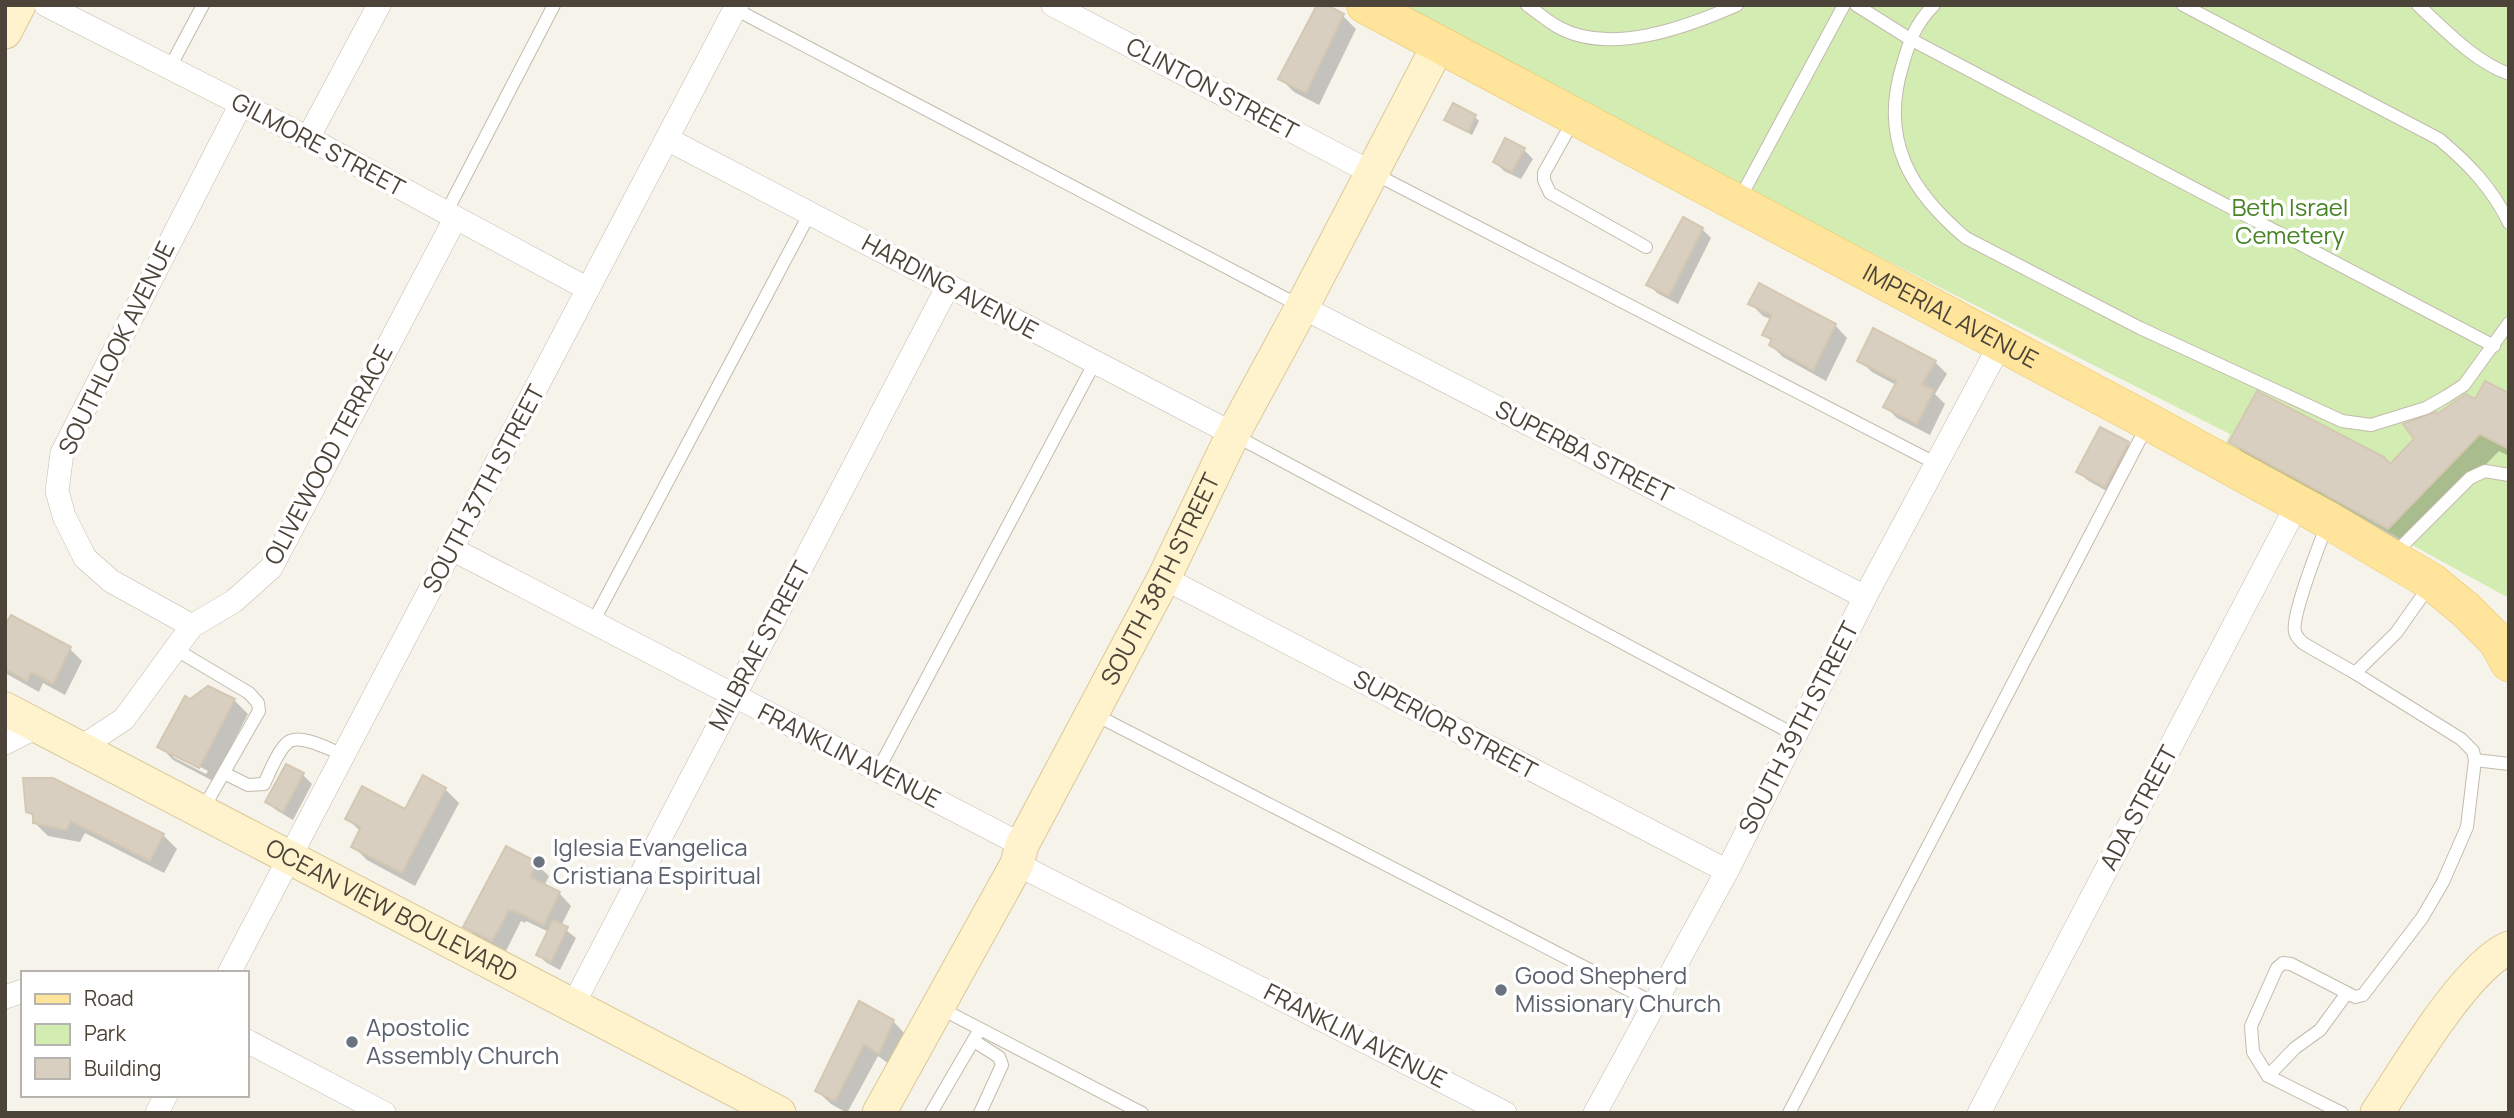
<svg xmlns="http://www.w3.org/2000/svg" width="2514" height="1118" font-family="Manrope,sans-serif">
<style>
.green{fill:#d2ecb2}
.shadow{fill:#0003;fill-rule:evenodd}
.building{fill:#d9cfc0;stroke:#d4c8b2;stroke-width:2}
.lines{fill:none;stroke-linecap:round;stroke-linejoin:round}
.lane-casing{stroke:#c3bbad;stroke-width:14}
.street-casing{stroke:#c3bbad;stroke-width:24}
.secondary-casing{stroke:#d9c899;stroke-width:35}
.primary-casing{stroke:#ecc464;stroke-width:38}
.lane{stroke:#fff;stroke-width:12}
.street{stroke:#fff;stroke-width:23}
.secondary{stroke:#fff3cd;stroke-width:33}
.primary{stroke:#ffe49c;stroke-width:37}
.worship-dot{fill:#6b7280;stroke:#fff;stroke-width:2.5}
.labels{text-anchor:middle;stroke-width:7;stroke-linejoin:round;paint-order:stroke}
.street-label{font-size:24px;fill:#4c4438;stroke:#fff}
.park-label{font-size:24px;fill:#488326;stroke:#fff}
.worship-label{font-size:24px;fill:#5b616d;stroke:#fff;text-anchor:start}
</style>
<rect width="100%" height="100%" fill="#f6f3eb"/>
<path class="green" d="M1400 5H2509V598C2414 547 2321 493 2226 443L2230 434 1763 198Z"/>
<g class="shadow">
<polygon points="1343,16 1356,29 1319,105 1294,92 1280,78"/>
<polygon points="1475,117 1479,121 1472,135 1446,119"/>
<polygon points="1524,150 1533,159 1521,179 1504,171 1495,162"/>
<polygon points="1702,229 1711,238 1678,304 1657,293 1649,284"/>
<polygon points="1750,303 1835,325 1847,338 1826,381 1783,357 1771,345 1772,342 1764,334 1772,320 1763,316"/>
<polygon points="1859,360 1935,362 1947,374 1935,394 1945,404 1930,435 1897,418 1885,406 1896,385 1872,372"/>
<polygon points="2509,395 2509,456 2499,451 2406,546 2249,459 2231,441 2390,467 2438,416 2476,402"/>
<polygon points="2128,444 2136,453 2114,495 2087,480 2078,471"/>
<polygon points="5,629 70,649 82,661 65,695 43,683 39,692 5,673"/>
<path d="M234 700 248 714 213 781 173 760 160 746 191 701ZM173 753 208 771 206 774 173 757Z"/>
<polygon points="286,766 303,775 312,784 293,820 276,810 267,801"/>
<polygon points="423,778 445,789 459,803 415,886 367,860 353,846 361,832 347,818 406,811"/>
<polygon points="52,780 163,835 177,849 164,873 85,833 80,842 48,836 34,822 34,818 28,811"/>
<polygon points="536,864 549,876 544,886 559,893 571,906 561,926 576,938 560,970 547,963 538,955 549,932 526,921 525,923 521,921 505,953 478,939 466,926"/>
<polygon points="860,1004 893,1021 906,1035 892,1066 878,1056 847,1113 831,1104 817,1091"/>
</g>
<g class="building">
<polygon points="1317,5 1327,5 1344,14 1306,93 1278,79"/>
<polygon points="1453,103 1476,115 1468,132 1444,120"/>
<polygon points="1505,138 1525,148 1512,172 1493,162"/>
<polygon points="1683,217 1703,228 1669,296 1646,285"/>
<polygon points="1759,283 1836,324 1813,370 1769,345 1772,339 1762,335 1772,315 1748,304"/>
<polygon points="1873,328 1936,361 1922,384 1934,390 1917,424 1883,407 1897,381 1857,361"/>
<polygon points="2485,381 2509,393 2509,449 2480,434 2388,529 2229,442 2257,391 2384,457 2390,464 2414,439 2403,424 2436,412 2437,414 2466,394 2475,399"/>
<polygon points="2100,427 2129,442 2105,487 2076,472"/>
<polygon points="11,615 71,647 53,684 31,672 27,681 5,669 5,625"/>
<polygon points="208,686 235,699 199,768 157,747 185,696 190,699"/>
<polygon points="286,764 304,773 283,812 265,802"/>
<polygon points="423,775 446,788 402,873 351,847 361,827 345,819 362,786 405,809"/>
<polygon points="23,778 53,778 164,834 150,861 71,821 66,830 33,823 33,814 26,812"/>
<polygon points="506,846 537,862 530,877 560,892 544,925 513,910 512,912 509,910 492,941 463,927"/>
<polygon points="553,920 568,927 551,962 536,955"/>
<polygon points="859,1001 894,1020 879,1054 864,1044 835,1101 815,1091"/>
</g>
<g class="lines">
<g class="lane-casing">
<g id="lane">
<path d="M1527 5C1537 12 1547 21 1558 27 1610 56 1687 27 1737 5"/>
<polyline points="1856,5 1910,39 2494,346"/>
<path d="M1934 5C1915 24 1909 42 1902 67 1880 140 1910 191 1966 238L2140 328 2342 421 2371 425 2426 408 2447 396 2464 385 2509 323"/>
<path d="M2183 5 2439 139C2469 164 2492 188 2509 223"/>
<path d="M2418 5C2445 30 2474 61 2509 74"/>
<polyline points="735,9 1302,307"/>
<polyline points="169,69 203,5"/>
<polyline points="1573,121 1544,173 1544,180 1550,193 1646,247"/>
<polyline points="1373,173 1935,463"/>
<polyline points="1739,200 1844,5"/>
<polyline points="446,213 554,5"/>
<polyline points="1234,435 1795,735"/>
<path d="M2327 524C2320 544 2291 615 2295 632 2297 638 2301 642 2306 645L2355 673 2396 633 2430 585"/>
<polyline points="2394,554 2470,478 2485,471 2509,475"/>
<polyline points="593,622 810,213"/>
<polyline points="175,649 249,693 258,703 259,711 203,809"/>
<polyline points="1092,713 1654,1003"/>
<polyline points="2475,760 2509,764"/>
<polyline points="878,770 1095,362"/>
<path d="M224 773 248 785 264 784C270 772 276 754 286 744 297 731 331 750 345 756"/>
<polyline points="938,1007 1142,1113"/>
<polyline points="974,1041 999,1057 1002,1065 980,1113"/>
<polyline points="2268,1076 2295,1048 2320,1030 2347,993"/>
<polyline points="931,1113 980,1029"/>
<polyline points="1789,1113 2148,424"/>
<polyline points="2342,1113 2268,1076 2253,1052 2251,1026 2277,968 2283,963 2291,964 2355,997 2363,995 2422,918 2443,882 2467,827 2475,760 2473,751 2461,739 2355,673"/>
</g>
</g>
<g class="street-casing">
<g id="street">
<polyline points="46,5 308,138 588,289"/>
<polyline points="1053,5 1372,173"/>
<polyline points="308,138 379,5"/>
<polyline points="667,139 1233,434"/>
<polyline points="1302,307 1865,597"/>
<polyline points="452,549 1022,845"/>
<polyline points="1164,578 1727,871"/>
<polyline points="192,626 111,581 85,558 64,516 57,491 62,453 241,104"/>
<polyline points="5,743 38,726"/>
<polyline points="80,748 124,719 192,626 234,601 271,568 455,219"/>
<polyline points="1017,864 1505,1113"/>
<polyline points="229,973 737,5"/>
<polyline points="5,997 23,991"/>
<polyline points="573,1005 948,286"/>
<polyline points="247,1041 384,1113"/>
<polyline points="157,1113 166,1095"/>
<polyline points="1595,1113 1727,871 1865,597 2001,343"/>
<polyline points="1979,1113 2298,503"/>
</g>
</g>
<g class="secondary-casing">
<g id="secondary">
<polyline points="5,32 19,5"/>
<path id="s1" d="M5 709 779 1113"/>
<path id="s2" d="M879 1113 1017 864 1022 845 1164 578 1233 434 1302 307 1439 44"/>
<path d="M2377 1113C2405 1071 2465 967 2509 948"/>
</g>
</g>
<g class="primary-casing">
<g id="primary">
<path id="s3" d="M1365 5 2149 422 2328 520 2432 582 2466 610 2497 641 2509 663"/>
</g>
</g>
<use href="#lane" class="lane"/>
<use href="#street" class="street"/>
<use href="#secondary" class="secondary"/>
<use href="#primary" class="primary"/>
</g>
<g class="worship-dot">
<circle cx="539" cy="862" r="7"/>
<circle cx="1501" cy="990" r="7"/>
<circle cx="352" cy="1042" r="7"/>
</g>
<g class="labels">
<g class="street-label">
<text transform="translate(1212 89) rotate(28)" y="8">CLINTON STREET</text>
<text transform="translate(318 145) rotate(28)" y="8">GILMORE STREET</text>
<text transform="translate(950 287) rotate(28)" y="8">HARDING AVENUE</text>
<text dy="8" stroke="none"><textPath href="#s3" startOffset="663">IMPERIAL AVENUE</textPath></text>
<text transform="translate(117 348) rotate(-64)" y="8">SOUTHLOOK AVENUE</text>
<text transform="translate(1584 452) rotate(27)" y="8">SUPERBA STREET</text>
<text transform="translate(329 455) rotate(-62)" y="8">OLIVEWOOD TERRACE</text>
<text transform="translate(484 489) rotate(-62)" y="8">SOUTH 37TH STREET</text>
<text dy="8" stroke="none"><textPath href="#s2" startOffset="604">SOUTH 38TH STREET</textPath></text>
<text transform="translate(760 646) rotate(-62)" y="8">MILBRAE STREET</text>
<text transform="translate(1445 725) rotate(28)" y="8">SUPERIOR STREET</text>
<text transform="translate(1799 728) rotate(-63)" y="8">SOUTH 39TH STREET</text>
<text transform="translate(849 756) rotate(27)" y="8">FRANKLIN AVENUE</text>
<text transform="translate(2139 808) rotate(-62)" y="8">ADA STREET</text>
<text dy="8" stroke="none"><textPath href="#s1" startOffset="436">OCEAN VIEW BOULEVARD</textPath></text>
<text transform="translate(1355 1036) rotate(27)" y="8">FRANKLIN AVENUE</text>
</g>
<g class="park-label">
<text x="2290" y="216">Beth Israel<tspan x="2290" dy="28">Cemetery</tspan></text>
</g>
<g class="worship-label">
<text x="553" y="856">Iglesia Evangelica<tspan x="553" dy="28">Cristiana Espiritual</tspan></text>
<text x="1515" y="984">Good Shepherd<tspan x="1515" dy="28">Missionary Church</tspan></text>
<text x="366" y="1036">Apostolic<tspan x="366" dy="28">Assembly Church</tspan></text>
</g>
</g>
<rect width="2514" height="1118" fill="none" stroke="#4c4438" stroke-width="14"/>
<rect x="21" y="971" width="228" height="126" fill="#ffffff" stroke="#b7b4af" stroke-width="2"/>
<rect x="35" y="994" width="35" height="10" fill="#ffe49c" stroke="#b7b4af" stroke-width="2"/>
<text x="84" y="1006" font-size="21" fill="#4c4438">Road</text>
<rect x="35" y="1024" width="35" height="21" fill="#d2ecb2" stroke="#b7b4af" stroke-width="2"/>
<text x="84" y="1041" font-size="21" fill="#4c4438">Park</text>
<rect x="35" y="1058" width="35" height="21" fill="#d9cfc0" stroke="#b7b4af" stroke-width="2"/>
<text x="84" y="1076" font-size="21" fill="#4c4438">Building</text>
</svg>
